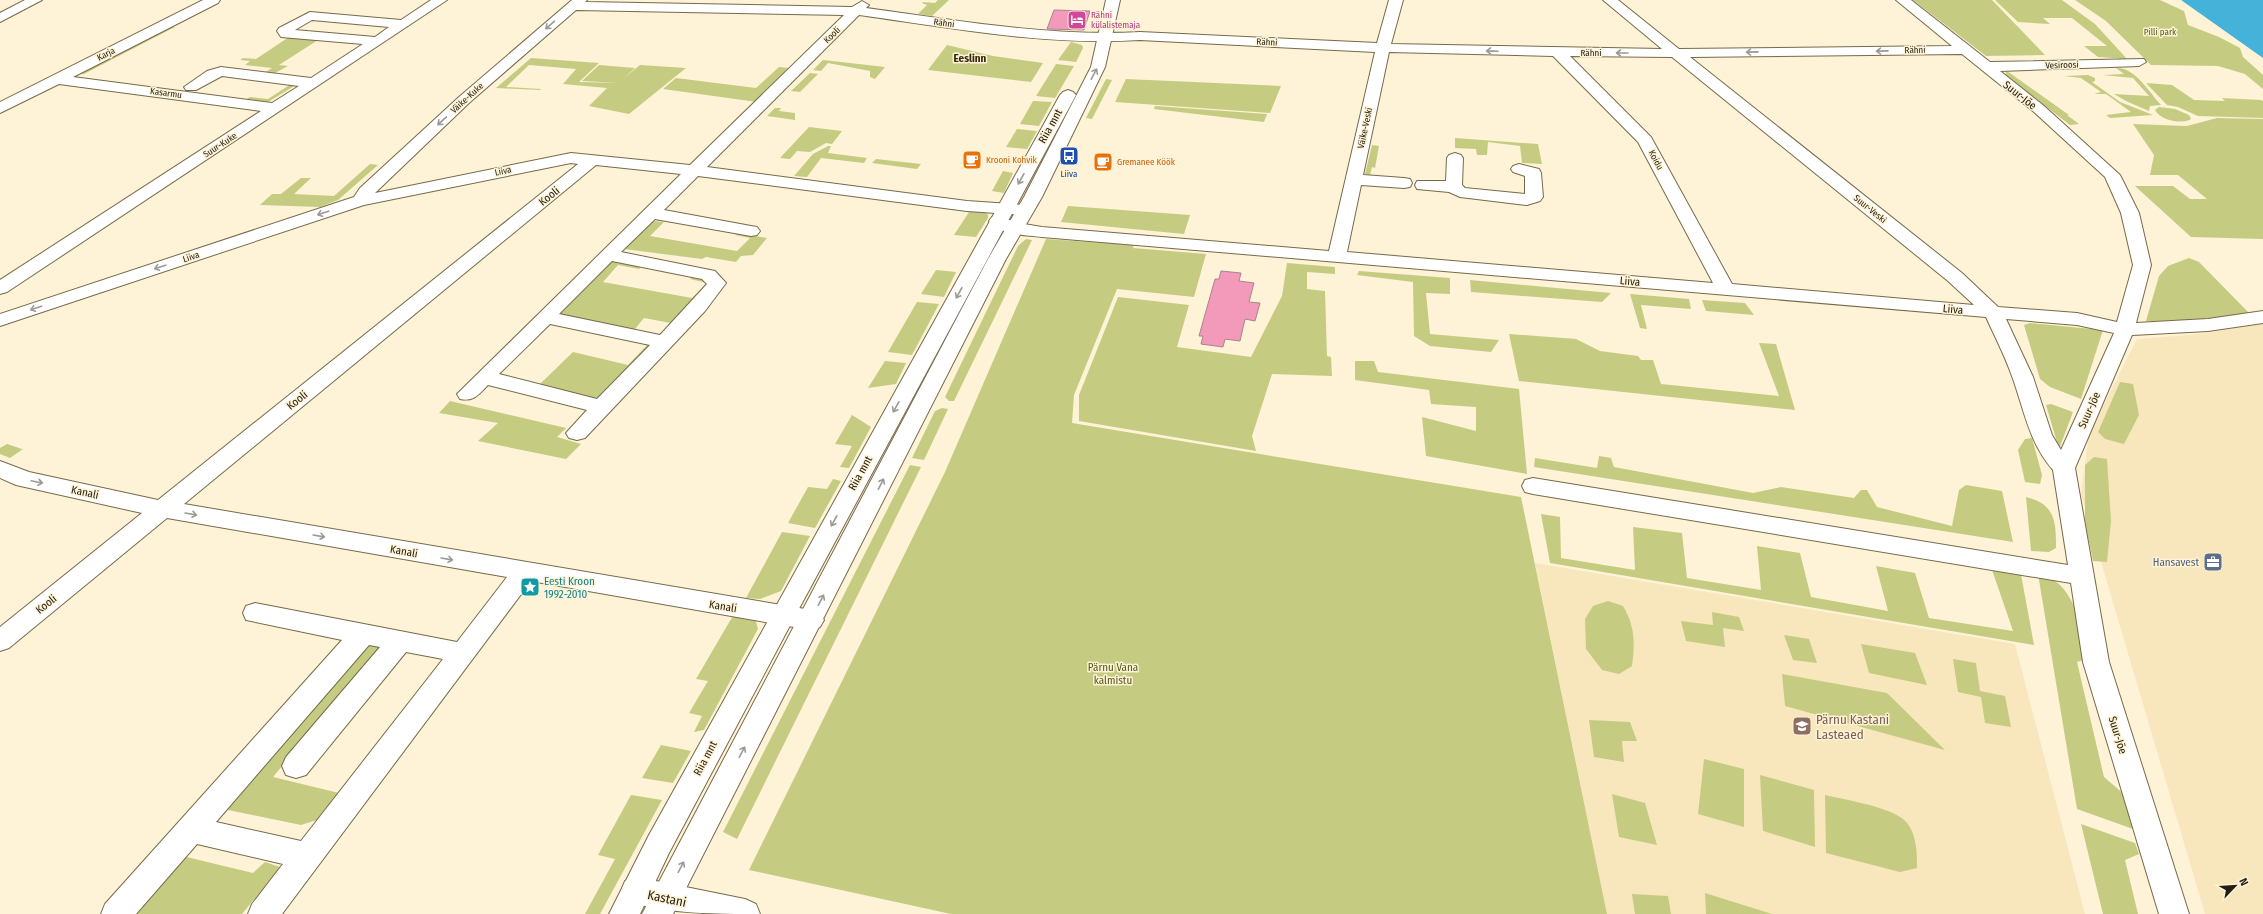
<svg xmlns="http://www.w3.org/2000/svg" width="2263" height="914" font-family="'Fira Sans Condensed',sans-serif">
<style>
.built{fill:#f8e7bc}
.green{fill:#c5cc81}
.water{fill:#45b3d9}
.building{fill:#f39abb;stroke:#a98390}
.lines{fill:none;stroke-linecap:round;stroke-linejoin:round}
.minor-casing{stroke:#776a4a;stroke-width:2}
.major-casing{stroke:#776a4a;stroke-width:2}
.minor{fill:#fff;fill-rule:evenodd}
.major{fill:#fff;fill-rule:evenodd}
.oneway{stroke:#9c9a94}
.labels{text-anchor:middle;stroke-width:3;stroke-linejoin:round;paint-order:stroke}
.far-hotel-label{font-size:9px;fill:#b23c85;stroke:#fef3d6;text-anchor:start}
.far-street-label{font-size:9px;fill:#231e11;stroke:#fef3d6}
.far-park-label{font-size:9px;fill:#545918;stroke:#fef3d6}
.far-food-label{font-size:9px;fill:#c56008;stroke:#fef3d6;text-anchor:start}
.far-transit-label{font-size:9px;fill:#164399;stroke:#fef3d6}
.far-quarter-label{font-size:11px;font-weight:bold;fill:#332808;stroke:#fef3d6}
.street-label{font-size:11px;fill:#231e11;stroke:#fef3d6}
.service-label{font-size:11px;fill:#4e5e75;stroke:#fef3d6;text-anchor:end}
.culture-label{font-size:11px;fill:#0d838f;stroke:#fef3d6;text-anchor:start}
.park-label{font-size:11px;fill:#545918;stroke:#fef3d6}
.near-education-label{font-size:13px;fill:#785e54;stroke:#fef3d6;text-anchor:start}
.near-street-label{font-size:13px;fill:#231e11;stroke:#fef3d6}
</style>
<rect width="100%" height="100%" fill="#fef3d6"/>
<g class="built">
<polygon points="2263,323 2263,914 2205,914 2081,494 2089,434 2137,339 2200,334"/>
<polygon points="1535,563 2015,644 2085,914 1607,914"/>
</g>
<g class="green">
<polygon points="938,0 949,0 932,16 918,14 927,5 922,3 923,2 935,3"/>
<polygon points="1913,0 1992,0 2045,55 1986,56"/>
<polygon points="1995,0 2062,0 2095,24 2127,59 2098,57 2084,46 2107,46 2072,18 2043,18 2050,24 2018,22"/>
<polygon points="2075,0 2160,0 2184,11 2188,25 2219,37 2240,48 2243,57 2263,75 2263,89 2245,74 2218,66 2151,65 2106,21"/>
<polygon points="170,26 175,27 84,74 80,74"/>
<polygon points="289,37 318,40 279,65 288,66 273,74 264,73 272,68 245,65 250,61 240,60 243,58 256,59"/>
<polygon points="1071,42 1082,45 1083,48 1076,62 1058,60"/>
<polygon points="947,45 993,56 1043,63 1031,82 928,70"/>
<polygon points="531,58 599,63 579,82 618,83 582,81 599,65 635,68 624,78 640,65 686,68 629,114 589,106 607,88 563,84 576,69 529,65 506,87 541,89 540,90 496,88"/>
<polygon points="823,60 885,67 875,79 870,77 870,71 828,63 821,71 813,70"/>
<polygon points="1056,64 1074,66 1055,98 1036,96"/>
<polygon points="779,67 789,68 757,102 663,89 676,78 756,88"/>
<path d="M2116 68C2135 67 2149 92 2161 105L2150 106 2149 111 2126 101 2114 94 2149 96 2133 78 2103 75 2124 74Z"/>
<polygon points="2007,71 2069,115 2067,115 2079,124 2070,125 2005,75"/>
<polygon points="810,73 818,74 800,92 791,91"/>
<polygon points="2088,75 2095,78 2095,81 2092,82 2120,102 2153,115 2110,118 2106,115 2131,112 2106,94 2094,94 2101,92 2081,78 2064,76"/>
<polygon points="1106,79 1112,80 1092,119 1086,118"/>
<polygon points="1126,79 1281,86 1270,113 1115,102"/>
<polygon points="2146,83 2172,85 2194,100 2225,101 2222,98 2261,100 2263,101 2263,118 2198,116 2178,107 2167,105"/>
<polygon points="291,84 296,85 268,102 245,100 250,97 268,99"/>
<polygon points="1033,101 1052,102 1039,126 1020,124"/>
<polygon points="1155,106 1267,114 1264,122 1154,109"/>
<path d="M2159 107 2175 109 2189 115 2191 119C2181 125 2160 120 2155 110Z"/>
<polygon points="775,108 781,108 779,111 795,113 795,120 767,116"/>
<polygon points="2217,118 2263,119 2263,239 2191,237 2135,186 2173,186 2190,199 2207,199 2178,175 2150,175 2154,155 2133,124 2187,126"/>
<polygon points="809,127 842,131 832,144 826,143 810,152 797,151 790,159 780,158"/>
<polygon points="1017,129 1037,131 1027,149 1006,147"/>
<polygon points="1455,138 1538,144 1542,164 1522,163 1520,146 1488,142 1487,155 1477,155 1476,149 1455,148"/>
<polygon points="1372,145 1379,146 1375,168 1372,167 1370,175 1365,174"/>
<polygon points="828,146 831,146 828,153 867,158 864,163 821,158 807,177 794,176 813,154"/>
<polygon points="876,159 921,164 917,169 872,163"/>
<polygon points="370,164 378,165 338,200 320,207 260,205 272,194 281,194 301,178 311,178 294,194 334,196"/>
<polygon points="1003,171 1013,173 1004,193 992,191"/>
<polygon points="1068,206 1190,215 1184,234 1061,222"/>
<polygon points="971,209 985,211 988,215 988,218 976,237 954,235"/>
<polygon points="654,221 664,222 650,236 737,251 750,238 735,235 738,233 767,238 753,255 741,256 736,262 706,257 702,259 624,249"/>
<polygon points="1026,239 1032,240 954,401 949,401 945,397 1018,246"/>
<polygon points="1046,239 1134,245 1133,248 1206,254 1194,297 1117,289 1074,395 1072,423 1521,497 1607,914 951,914 749,870 945,472"/>
<polygon points="2189,258 2199,262 2249,313 2175,323 2146,321 2159,276 2168,266"/>
<polygon points="616,261 641,267 639,269 618,265 603,282 692,298 707,283 690,279 693,277 707,279 710,286 676,324 644,318 634,330 561,315 558,312 609,263"/>
<polygon points="1287,263 1335,267 1335,274 1307,272 1307,289 1325,291 1327,356 1331,357 1332,376 1272,374 1252,436 1256,451 1079,421 1079,395 1118,297 1189,305 1177,347 1251,357 1282,296"/>
<polygon points="936,270 956,272 944,297 921,294"/>
<polygon points="1359,271 1450,278 1450,294 1426,293 1430,334 1499,340 1491,352 1430,346 1414,336 1413,282 1357,275"/>
<polygon points="1470,280 1611,293 1602,302 1471,292"/>
<polygon points="1630,294 1689,299 1691,309 1641,305 1647,329 1640,328"/>
<polygon points="1702,300 1745,303 1754,315 1706,311"/>
<polygon points="917,302 939,304 912,355 888,352"/>
<polygon points="2030,323 2103,330 2081,399 2050,387 2040,379 2024,325"/>
<polygon points="1509,334 1576,339 1600,351 1638,356 1641,360 1653,360 1661,384 1779,396 1759,343 1776,344 1795,410 1519,381"/>
<polygon points="634,338 656,347 605,396 595,398 539,385 573,352 628,365 647,345 631,341"/>
<polygon points="885,361 906,363 896,384 868,388"/>
<polygon points="1355,361 1374,361 1378,372 1519,389 1527,474 1426,456 1422,417 1476,431 1476,407 1431,404 1429,390 1355,380"/>
<polygon points="2120,382 2133,384 2139,415 2124,444 2105,439 2098,432"/>
<polygon points="450,401 566,428 557,437 581,444 566,459 478,441 498,423 439,413"/>
<polygon points="2051,404 2073,412 2059,449 2046,405"/>
<polygon points="942,408 948,409 924,460 912,458 935,411"/>
<polygon points="852,415 871,427 849,468 840,467 852,446 835,444"/>
<polygon points="2032,438 2042,475 2040,484 2025,482 2018,450 2025,439"/>
<polygon points="7,444 22,449 23,449 10,458 0,454 0,448"/>
<polygon points="1599,456 1611,458 1614,467 1753,493 1781,487 1854,498 1861,490 1867,490 1877,507 1952,526 1959,490 1966,485 2002,491 2013,542 1534,467 1535,458 1597,468"/>
<polygon points="2094,457 2107,459 2111,521 2107,562 2093,561 2085,523 2085,465"/>
<polygon points="910,465 921,467 737,839 723,832"/>
<polygon points="833,479 841,481 815,528 788,523 808,487 827,489"/>
<path d="M2026 497C2055 504 2056 521 2056 548L2049 552 2031 551Z"/>
<polygon points="1541,514 1560,517 1561,558 1635,570 1633,527 1682,533 1687,578 1761,590 1757,546 1800,553 1811,597 1888,611 1876,566 1915,573 1929,618 2013,631 1990,564 2020,569 2034,645 1550,563"/>
<polygon points="782,532 810,536 781,591 760,599 746,598"/>
<path d="M2038 574C2075 580 2081 629 2090 658L2077 662 2104 777 2125 795 2133 829 2077 809Z"/>
<path d="M1608 601 1623 606C1635 626 1635 643 1632 666L1619 674 1602 670 1586 649 1585 619 1593 606Z"/>
<polygon points="1712,612 1739,617 1744,631 1723,628 1725,647 1686,641 1681,621 1713,625"/>
<polygon points="734,614 755,618 758,629 704,730 694,732 702,716 689,713 708,681 696,679"/>
<polygon points="1784,635 1809,639 1817,663 1793,660"/>
<polygon points="1861,644 1915,653 1927,685 1869,673"/>
<polygon points="370,645 381,648 273,777 339,793 317,820 301,825 228,810 237,791 356,654"/>
<polygon points="1953,659 1976,663 1980,691 2005,696 2011,727 1985,723 1981,697 1958,692"/>
<polygon points="1782,674 1887,693 1945,750 1785,706"/>
<polygon points="1589,720 1630,722 1637,741 1622,741 1624,762 1594,757"/>
<polygon points="661,745 691,751 673,783 642,778"/>
<polygon points="1704,759 1744,769 1744,827 1698,814"/>
<polygon points="1760,775 1814,790 1815,847 1763,831"/>
<polygon points="1612,794 1645,803 1657,845 1619,837"/>
<polygon points="631,795 662,800 600,914 585,914 615,859 598,855"/>
<path d="M1825 795C1845 800 1896 807 1908 824 1917 837 1917 854 1917 868L1900 872 1826 853Z"/>
<polygon points="2081,824 2135,843 2139,854 2125,860 2138,914 2103,914"/>
<polygon points="174,854 253,873 265,862 280,867 242,914 123,914"/>
<polygon points="1705,893 1772,914 1706,914"/>
<polygon points="1632,894 1668,896 1671,914 1635,914"/>
</g>
<polygon class="water" points="2181,0 2263,0 2263,58"/>
<g class="building">
<polygon points="1054,10 1090,11 1084,30 1047,29"/>
<polygon points="1221,271 1241,273 1239,281 1254,283 1249,302 1260,303 1255,321 1245,319 1240,341 1225,339 1223,347 1201,344 1203,336 1199,336 1215,279 1219,279"/>
</g>
<g class="lines">
<g class="minor-casing">
<g id="minor">
<polygon points="25,0 42,0 0,22 0,13"/>
<path d="M203 0H220L218 3 73 77 272 103 299 86 222 76 196 90H186L184 87 207 71 221 67 311 78 363 44 281 37 277 31 279 28 310 12 401 20 431 0H447L7 292 0 294V280L261 111 59 84 0 113V102ZM312 20 389 27 375 37 295 30Z"/>
<path d="M572 0H587L585 2 852 7 862 1 869 5 866 8C957 20 1049 37 1140 32L1377 43 1389 0H1403L1391 44 1662 49 1603 0H1618L1679 49 1952 46 1896 0H1911L1990 62 2144 59 2146 62 2139 66 2000 71 2044 106 2120 175 2139 213 2151 265 2136 323 2208 319 2263 311V323L2208 331 2132 335 2075 468 2109 662 2189 914H2159L2083 662 2071 583 1533 494 1525 492 1522 486 1525 480 1533 478 2068 565 2053 470C2029 442 2025 413 2013 379 2006 358 1995 337 1986 317L1042 237C1027 235 999 235 989 221L992 217 998 216 1018 223 1042 227 1329 251 1375 52 1140 40C1046 46 952 28 859 15L707 167 967 201 1024 205 1030 206 1033 210 1030 214 1024 215 967 211 698 176 664 210 751 226 757 227 760 231 757 235 751 236 655 219 621 252 715 271 726 283 705 311 585 438 577 440 569 438 566 433 587 410 488 385C479 394 474 402 460 399L457 394 681 174 596 165 184 504 811 610 820 613 824 620 820 627 811 630 531 581 282 914H248L252 904 283 864 197 844 136 914H101L105 904 342 640 246 620 243 613 246 606 255 603 457 642 507 577 167 518 9 648 0 651V627L142 513 16 485 0 478V461L29 472 158 500 578 164 571 163 364 205 0 326V314L354 197 360 188 459 97ZM576 10 844 15 690 165 571 153 375 193 469 103ZM1389 52 1553 56 1638 142 1713 283 1347 252 1361 185 1404 188 1410 187 1412 183 1410 179 1404 178 1363 175ZM1962 54 2034 112 2105 177 2121 213 2133 265 2117 322 2077 313 1998 307 1962 273 1690 57ZM1570 56 1672 57 1948 281 1974 305 1732 284 1651 137ZM612 261 702 279 707 284 660 335 559 314ZM2006 319 2077 325 2114 333 2061 450 2052 435 2033 377ZM550 324 650 345 597 399 499 374ZM369 645 380 647 286 757 282 766 286 775 296 778 306 775 406 652 443 659 301 841 216 822Z"/>
<polygon points="1455,153 1461,155 1463,158 1462,185 1465,188 1525,194 1525,176 1513,172 1511,169 1513,166 1519,164 1539,169 1541,173 1543,197 1540,201 1527,205 1460,197 1449,192 1417,189 1415,185 1417,181 1446,181 1447,158 1449,155"/>
<path d="M636 877 745 899 756 904 760 914C715 914 669 914 625 901L621 891 625 881Z"/>
</g>
</g>
<g class="major-casing">
<g id="major">
<polygon points="1106,0 1120,0 1105,67 1042,197 1006,259 673,914 642,914 988,259 1024,197 1091,67"/>
<polygon points="1068,90 1073,92 1076,95 794,618 669,853 640,914 609,914 649,835 1060,95 1063,92"/>
</g>
</g>
<use href="#minor" class="minor"/>
<use href="#major" class="major"/>
</g>
<defs><path id="oneway-shaft" d="M-6 0H5M1.5-3L5.5 0L1.5 3" fill="none" stroke-width="1.6" stroke-linecap="round" stroke-linejoin="round"/></defs>
<g class="oneway">
<use href="#oneway-shaft" transform="translate(550 25) rotate(139)"/>
<use href="#oneway-shaft" transform="translate(1492 51) rotate(-178)"/>
<use href="#oneway-shaft" transform="translate(1882 51) rotate(179)"/>
<use href="#oneway-shaft" transform="translate(1752 52) rotate(179)"/>
<use href="#oneway-shaft" transform="translate(1622 53) rotate(-180)"/>
<use href="#oneway-shaft" transform="translate(1094 74) rotate(-62)"/>
<use href="#oneway-shaft" transform="translate(442 121) rotate(137)"/>
<use href="#oneway-shaft" transform="translate(1021 179) rotate(119)"/>
<use href="#oneway-shaft" transform="translate(323 213) rotate(162)"/>
<use href="#oneway-shaft" transform="translate(160 267) rotate(162)"/>
<use href="#oneway-shaft" transform="translate(959 293) rotate(119)"/>
<use href="#oneway-shaft" transform="translate(36 308) rotate(162)"/>
<use href="#oneway-shaft" transform="translate(896 407) rotate(119)"/>
<use href="#oneway-shaft" transform="translate(37 482) rotate(12)"/>
<use href="#oneway-shaft" transform="translate(881 484) rotate(-63)"/>
<use href="#oneway-shaft" transform="translate(191 514) rotate(10)"/>
<use href="#oneway-shaft" transform="translate(834 521) rotate(119)"/>
<use href="#oneway-shaft" transform="translate(319 536) rotate(10)"/>
<use href="#oneway-shaft" transform="translate(447 559) rotate(10)"/>
<use href="#oneway-shaft" transform="translate(821 600) rotate(-63)"/>
<use href="#oneway-shaft" transform="translate(742 752) rotate(-62)"/>
<use href="#oneway-shaft" transform="translate(681 867) rotate(-62)"/>
</g>
<defs>
<g id="hotel-square" transform="scale(1)"><rect x="-9" y="-9" width="18" height="18" rx="4" fill="#d1479c" stroke="#fef3d6"/><path d="M-6-4.5h1.5V1H6V5H4.5V3h-9V5H-6ZM-4 0a1.8 1.8 0 1 1 3.6 0ZM.5 0V-2.5h3Q6-2.5 6 0Z" fill="#fff"/></g>
<g id="bus-square" transform="scale(1)"><rect x="-9" y="-9" width="18" height="18" rx="4" fill="#1a4fb4" stroke="#fef3d6"/><path d="M-5-6H5V4H4V6H2V4H-2V6H-4V4H-5ZM-3.5-4V0h7V-4ZM-3.5 1.2v1.5H-2V1.2ZM2 1.2v1.5H3.5V1.2Z" fill="#fff"/></g>
<g id="cafe-square" transform="scale(1)"><rect x="-9" y="-9" width="18" height="18" rx="4" fill="#e8710a" stroke="#fef3d6"/><path d="M-5.5-4.5H6V0H3Q3 3.5 0 3.5H-2.5Q-5.5 3.5-5.5 0ZM3-3.2v2h1.7v-2ZM-6 4.5H4V6H-6Z" fill="#fff"/></g>
<g id="office-square" transform="scale(1)"><rect x="-9" y="-9" width="18" height="18" rx="4" fill="#5c6f8a" stroke="#fef3d6"/><path d="M-6-3h4V-5.5h4V-3h4V5H-6ZM-1-4.5V-3h2v-1.5ZM-6 0V1H6V0Z" fill="#fff"/></g>
<g id="sight-square" transform="scale(1)"><rect x="-9" y="-9" width="18" height="18" rx="4" fill="#0f9aa8" stroke="#fef3d6"/><path d="M0-6L1.8-2.2L6-1.7L2.9 1.2L3.7 5.4L0 3.3L-3.7 5.4L-2.9 1.2L-6-1.7L-1.8-2.2Z" fill="#fff"/></g>
<g id="school-square" transform="scale(1)"><rect x="-9" y="-9" width="18" height="18" rx="4" fill="#8d6e63" stroke="#fef3d6"/><path d="M0-5L7-2L0 1L-7-2ZM-4 1L0 2.5L4 1V4Q0 6-4 4Z" fill="#fff"/></g>
</defs>
<g fill-rule="evenodd">
<use href="#hotel-square" x="1077" y="20"/>
<use href="#bus-square" x="1069" y="156"/>
<use href="#cafe-square" x="972" y="160"/>
<use href="#cafe-square" x="1103" y="162"/>
<use href="#office-square" x="2213" y="562"/>
<use href="#sight-square" x="530" y="587"/>
<use href="#school-square" x="1802" y="726"/>
</g>
<g class="labels">
<g class="far-hotel-label">
<text x="1091" y="18">Rähni<tspan x="1091" dy="10">külalistemaja</tspan></text>
</g>
<g class="far-street-label">
<text transform="translate(944 23) rotate(8)" y="3">Rähni</text>
<text transform="translate(832 35) rotate(-44)" y="3">Kooli</text>
<text transform="translate(1267 42) rotate(3)" y="3">Rähni</text>
<text transform="translate(1915 50) rotate(-1)" y="3">Rähni</text>
<text x="1591" y="56">Rähni</text>
<text transform="translate(106 54) rotate(-27)" y="3">Karja</text>
<text transform="translate(2062 65) rotate(-2)" y="3">Vesiroosi</text>
<text transform="translate(166 93) rotate(8)" y="3">Kasarmu</text>
<text transform="translate(467 98) rotate(-42)" y="3">Väike-Kuke</text>
<text transform="translate(1365 128) rotate(-78)" y="3">Väike-Veski</text>
<text transform="translate(220 145) rotate(-33)" y="3">Suur-Kuke</text>
<text transform="translate(1656 160) rotate(62)" y="3">Koidu</text>
<text transform="translate(503 171) rotate(-12)" y="3">Liiva</text>
<text transform="translate(1870 209) rotate(39)" y="3">Suur-Veski</text>
<text transform="translate(191 257) rotate(-18)" y="3">Liiva</text>
</g>
<g class="far-park-label">
<text x="2160" y="35">Pilli park</text>
</g>
<g class="far-food-label">
<text x="986" y="163">Krooni Kohvik</text>
<text x="1117" y="165">Gremanee Köök</text>
</g>
<g class="far-transit-label">
<text x="1069" y="177">Liiva</text>
</g>
<g class="far-quarter-label">
<text x="970" y="62">Eeslinn</text>
</g>
<g class="street-label">
<text transform="translate(2020 95) rotate(38)" y="4">Suur-Jõe</text>
<text transform="translate(1050 126) rotate(-61)" y="4">Riia mnt</text>
<text transform="translate(549 196) rotate(-39)" y="4">Kooli</text>
<text transform="translate(1630 281) rotate(5)" y="4">Liiva</text>
<text transform="translate(1953 309) rotate(5)" y="4">Liiva</text>
<text transform="translate(297 400) rotate(-39)" y="4">Kooli</text>
<text transform="translate(2089 410) rotate(-66)" y="4">Suur-Jõe</text>
<text transform="translate(860 473) rotate(-61)" y="4">Riia mnt</text>
<text transform="translate(85 492) rotate(12)" y="4">Kanali</text>
<text transform="translate(404 551) rotate(10)" y="4">Kanali</text>
<text transform="translate(46 604) rotate(-39)" y="4">Kooli</text>
<text transform="translate(723 606) rotate(9)" y="4">Kanali</text>
<text transform="translate(2118 735) rotate(73)" y="4">Suur-Jõe</text>
<text transform="translate(705 758) rotate(-62)" y="4">Riia mnt</text>
</g>
<g class="service-label">
<text x="2199" y="566">Hansavest</text>
</g>
<g class="culture-label">
<text x="544" y="585">Eesti Kroon<tspan x="544" dy="13">1992-2010</tspan></text>
</g>
<g class="park-label">
<text x="1113" y="671">Pärnu Vana<tspan x="1113" dy="13">kalmistu</tspan></text>
</g>
<g class="near-education-label">
<text x="1816" y="724">Pärnu Kastani<tspan x="1816" dy="15">Lasteaed</tspan></text>
</g>
<g class="near-street-label">
<text transform="translate(667 898) rotate(12)" y="5">Kastani</text>
</g>
</g>
<g transform="translate(2235 886) rotate(65)" stroke="#fef3d6" stroke-width="3" paint-order="stroke">
<path d="M0-3L7 15L0 10L-7 15Z" fill="#231e11"/>
<text y="-6" font-size="11" font-weight="bold" text-anchor="middle" fill="#231e11">N</text>
</g>
</svg>
